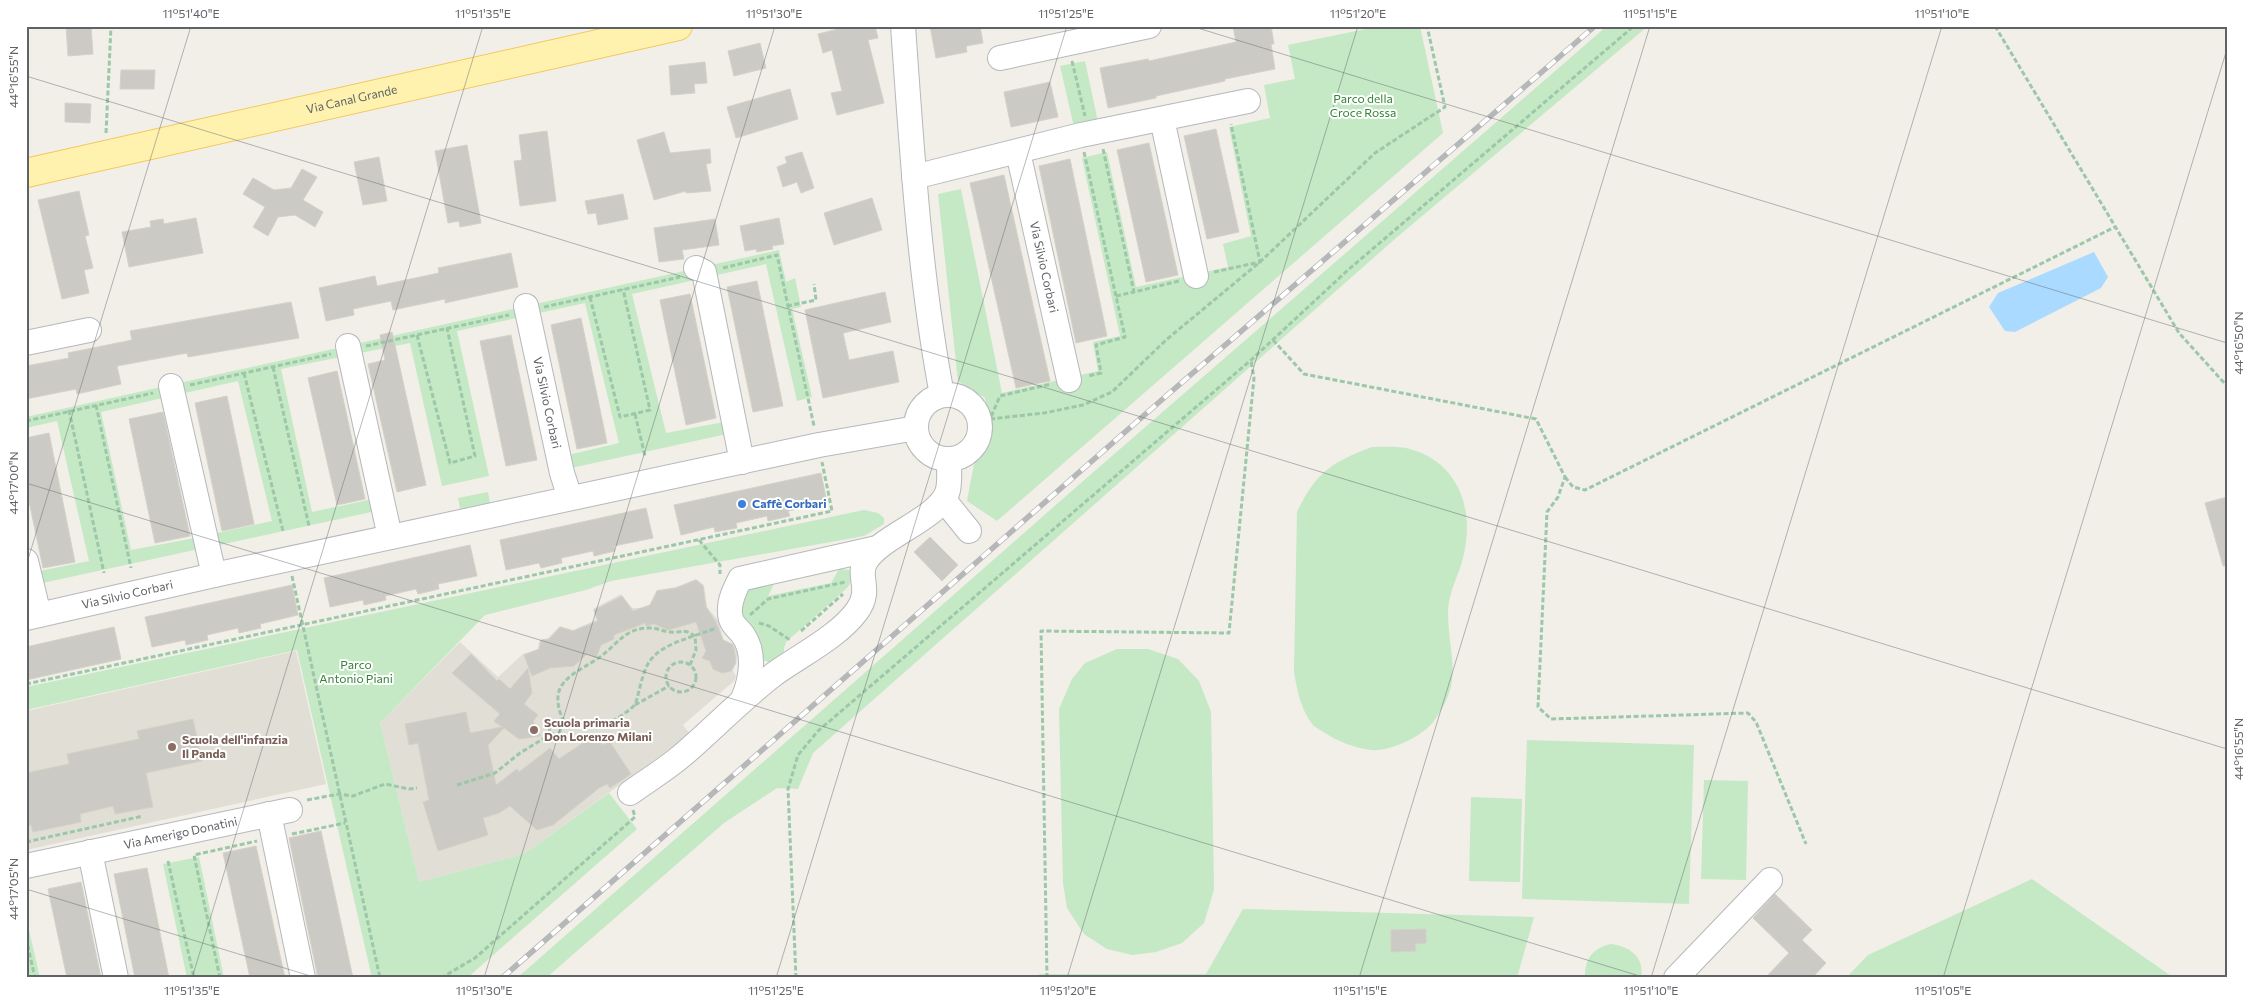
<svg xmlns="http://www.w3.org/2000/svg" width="2253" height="1004" font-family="Commissioner,sans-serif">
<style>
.education{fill:#e1ded6}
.green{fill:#c5e8c5}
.water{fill:#aadaff}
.building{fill:#cccac5;stroke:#d6d1c6}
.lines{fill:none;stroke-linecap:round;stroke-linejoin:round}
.minor-casing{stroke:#b5b8bc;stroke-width:26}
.major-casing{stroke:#f2c960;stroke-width:30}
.path{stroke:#9cc7a9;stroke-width:3;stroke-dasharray:5 2.5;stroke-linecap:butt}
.minor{stroke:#fff;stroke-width:24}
.major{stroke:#fff2af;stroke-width:28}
.rail-casing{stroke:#b6b7b8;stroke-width:5.5}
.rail{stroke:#fff;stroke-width:4;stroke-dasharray:11;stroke-linecap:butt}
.ticks{fill:none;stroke:#5f6368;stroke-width:1;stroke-opacity:0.45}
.shop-dot{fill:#3f7fe0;stroke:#fff;stroke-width:2}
.education-dot{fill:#8d6e63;stroke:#fff;stroke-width:2}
.labels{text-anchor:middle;stroke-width:4;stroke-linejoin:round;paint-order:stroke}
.park-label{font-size:12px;fill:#348238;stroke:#fff}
.street-label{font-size:12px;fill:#5f6368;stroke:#fff}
.shop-label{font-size:12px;font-weight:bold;fill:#366cbe;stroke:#fff;text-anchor:start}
.education-label{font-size:12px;font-weight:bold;fill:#785e54;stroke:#fff;text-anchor:start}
.neatline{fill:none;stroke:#5f6368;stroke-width:2}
.ticks-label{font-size:12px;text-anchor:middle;fill:#5f6368}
</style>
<rect width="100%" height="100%" fill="#f1efe8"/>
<g class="education">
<polygon points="696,579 704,585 707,607 718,620 724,641 736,645 739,652 733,671 736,676 735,680 683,725 690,734 524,854 419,882 380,723 460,642 498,677 523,654 538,649 539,641 548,638 560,626 573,630 596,620 593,609 621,594 632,608 640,608 650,605 657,590 676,587"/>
<polygon points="296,651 326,784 26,850 26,711"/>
</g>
<g class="green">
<polygon points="1380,26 1420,26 1443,133 997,521 967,501 974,464 991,434 985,398 958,381 938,194 961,189 1002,393 1098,371 1093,342 1120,336 1082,158 1107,152 1136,287 1228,267 1223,244 1251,236 1229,127 1270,118 1264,85 1295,79 1288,45"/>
<polygon points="1607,26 1648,26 1396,238 813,753 798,789 777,788 724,823 546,978 517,978 1074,489"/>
<polygon points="1085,61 1098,122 1074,127 1060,66"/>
<polygon points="779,250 786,282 795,278 801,307 792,309 812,397 797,401 766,264 632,294 666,433 724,422 727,434 571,468 568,455 619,443 585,303 457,331 489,476 442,486 410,343 281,369 312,512 373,499 376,511 215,546 213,534 272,521 238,381 101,412 131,550 195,538 199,549 38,584 35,572 89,561 57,421 26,428 26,417"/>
<path d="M1372 447C1384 447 1399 446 1410 449 1460 463 1475 511 1463 558 1459 575 1448 593 1448 612 1448 656 1465 679 1434 721 1423 736 1390 752 1371 750 1355 748 1339 742 1325 733 1322 731 1316 728 1313 725 1301 710 1297 690 1294 672L1297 512C1316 472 1332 462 1372 447Z"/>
<polygon points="488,492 490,503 460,509 458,498"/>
<polygon points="864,510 878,513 884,518 884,524 864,536 611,581 586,590 485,615 380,723 419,882 524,854 609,793 637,829 467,978 372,978 297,650 26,710 26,687"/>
<polygon points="839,569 849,570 855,576 847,588 786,642 784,648 784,662 776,665 760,659 741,627 741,592 748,584 775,582 768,596 831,583"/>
<polygon points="1117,649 1148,649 1178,659 1199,681 1211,712 1214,890 1204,923 1182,943 1156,952 1132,955 1107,949 1084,934 1067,908 1063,883 1059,709 1072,679 1085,663"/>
<polygon points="1527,740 1694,745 1689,904 1522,899"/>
<polygon points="1704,780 1748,781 1746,880 1701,879"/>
<polygon points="1471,797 1522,799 1520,882 1469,881"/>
<polygon points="199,857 224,978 187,978 163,864"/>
<polygon points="2032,879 2174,978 1846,978 1868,955"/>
<polygon points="1243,909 1534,917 1517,978 1038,978 1039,974 1206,974"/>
<polygon points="26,917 40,978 26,978"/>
<path d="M1611 944C1629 946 1645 957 1641 978H1585C1584 959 1593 948 1611 944Z"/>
</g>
<polygon class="water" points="2094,252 2108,277 2101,288 2015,332 2005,331 1989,307 1998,293"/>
<g class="building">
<polygon points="66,26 91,26 93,54 68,56"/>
<polygon points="850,26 875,26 878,38 868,40 884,103 837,115 831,93 842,91 832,50 823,53 818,34"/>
<polygon points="930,26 962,26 963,29 980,26 983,43 966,46 967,52 936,58"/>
<polygon points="1233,26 1271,26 1274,44 1271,44 1275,69 1225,79 1225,81 1156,96 1156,98 1108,108 1100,68 1148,59 1149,61 1236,42"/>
<polygon points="760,43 766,68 734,76 728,51"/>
<polygon points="705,62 707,83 694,84 695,93 671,95 669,66"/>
<polygon points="121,70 155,70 154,89 120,89"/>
<polygon points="1050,82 1058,117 1011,127 1004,92"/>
<polygon points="790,89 798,119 736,138 727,107"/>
<polygon points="65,103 91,104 90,123 65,122"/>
<polygon points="1216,129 1239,232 1207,239 1184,136"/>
<polygon points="547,131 556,201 520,206 514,161 522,160 519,135"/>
<polygon points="664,132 670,153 710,149 711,163 706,164 711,191 686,193 686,191 654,200 637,140"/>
<polygon points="1149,143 1178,275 1146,282 1117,150"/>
<polygon points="467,145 481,223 460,227 459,221 448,223 435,151"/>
<polygon points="802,152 814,188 801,193 797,182 783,187 777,167 787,163 785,157"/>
<polygon points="379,157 387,201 363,205 354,162"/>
<polygon points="1070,159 1107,336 1076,343 1039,166"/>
<polygon points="302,169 317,177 303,200 323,212 315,227 295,215 278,217 268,236 253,227 265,207 243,194 253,178 274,190 291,188"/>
<polygon points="1004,175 1050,381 1016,388 970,183"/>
<polygon points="79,191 89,235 85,236 93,268 84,270 89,293 62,299 38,200"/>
<polygon points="623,194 628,219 598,225 596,213 588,214 585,201"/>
<polygon points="872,198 882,230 834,245 824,213"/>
<polygon points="196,218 203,253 129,267 122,232 151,227 150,221 163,219 164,224"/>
<polygon points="779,218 784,244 772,246 773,249 757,252 756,249 745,251 740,226"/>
<polygon points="715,219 719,245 682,250 684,259 659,262 654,228"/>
<polygon points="511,253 518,287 445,303 445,299 393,310 391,301 353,309 354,315 326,321 319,288 375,276 377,286 439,273 438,268"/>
<polygon points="757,281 783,406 753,412 727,287"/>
<polygon points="885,292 891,322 843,333 849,360 893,351 899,382 823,398 805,310"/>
<polygon points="690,294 716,418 686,425 660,300"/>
<polygon points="291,302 299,338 188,357 187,353 117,366 121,384 77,394 76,389 26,399 26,366 69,358 68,353 132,340 130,331"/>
<polygon points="581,318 607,443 577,449 551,325"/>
<polygon points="392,332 426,485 397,492 368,364 385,360 380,335"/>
<polygon points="511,335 537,460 506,466 480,341"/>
<polygon points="337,371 365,499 337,505 308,378"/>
<polygon points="227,396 254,524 222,531 195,403"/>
<polygon points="163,412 190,536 155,543 129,419"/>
<polygon points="49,433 75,562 43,568 26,487 26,438"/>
<polygon points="821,473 827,503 788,511 790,516 768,521 767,516 736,523 737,528 715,532 714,527 681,535 674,505"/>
<polygon points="2227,497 2227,565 2223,566 2205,503"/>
<polygon points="646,508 653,538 614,546 615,551 594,556 593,551 561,558 562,563 541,568 539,563 506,570 500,540"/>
<polygon points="930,537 958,565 942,581 914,552"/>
<polygon points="470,545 477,576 438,584 439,589 418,594 416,589 385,596 386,600 364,605 363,600 330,607 324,578"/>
<polygon points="696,580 703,586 706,607 716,622 723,640 732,644 734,648 736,663 731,671 722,673 713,669 710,661 702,658 706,651 696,622 668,630 654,624 646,626 645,623 614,635 614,639 601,645 596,658 587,654 574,666 550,668 532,676 524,655 539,649 541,640 549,639 560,627 573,631 598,621 594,610 622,596 633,611 650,605 657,591 676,588"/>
<polygon points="292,585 298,615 260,624 261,628 239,633 238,628 207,635 208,640 186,645 185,640 152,647 145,617"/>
<polygon points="114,627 121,659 26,680 26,647"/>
<polygon points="471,654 497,681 499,679 510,689 528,668 532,693 524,704 538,715 533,721 540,731 538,732 541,736 519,739 504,728 488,745 496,785 517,769 519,772 550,748 559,759 596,734 602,745 610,742 631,774 610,788 607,784 599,788 553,825 537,830 510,806 499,813 483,818 488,835 438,851 423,802 429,800 418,743 409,745 405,724 466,712 470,733 502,727 494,721 500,714 452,673"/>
<polygon points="193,719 202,761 146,773 153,807 115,814 113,806 80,814 81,822 33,832 31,825 26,826 26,773 69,764 67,754 139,739 137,731"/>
<polygon points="321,831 353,978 318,978 289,838"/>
<polygon points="256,846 285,978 250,978 223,853"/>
<polygon points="147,868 169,978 135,978 114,874"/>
<polygon points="81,882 101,978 67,978 48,889"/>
<polygon points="1775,894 1812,930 1802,940 1826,963 1812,978 1765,978 1789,953 1753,918"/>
<polygon points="1426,929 1426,943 1415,944 1416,951 1391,952 1391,930"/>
</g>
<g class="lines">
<g class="minor-casing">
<g id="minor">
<path d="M903 26C912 150 919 274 942 395"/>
<polyline points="1000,58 1149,26"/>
<polyline points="1162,119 1196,276"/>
<path id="s1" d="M1018 152 1069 380"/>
<polyline points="914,177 1081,135 1248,101"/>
<polyline points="696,268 704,272 742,462"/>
<path id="s2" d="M526 306 562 473 570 498"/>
<polyline points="26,343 89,330"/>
<polyline points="348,346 390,537"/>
<polyline points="171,386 214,575"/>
<circle cx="948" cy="427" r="32"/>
<polyline points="944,500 969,531"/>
<polyline points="26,561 39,615"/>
<path id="s3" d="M26 618 214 575 819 445 916 428"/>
<path d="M743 699C751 680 756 653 743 635 737 627 730 624 730 612 729 601 735 589 740 579L877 548"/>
<path d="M630 793C648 780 668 768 685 753 715 727 742 699 773 675 799 656 838 637 857 611 873 589 856 576 866 561 882 535 941 518 948 490 950 481 949 469 949 460"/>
<polyline points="269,814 303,978"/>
<polyline points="90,852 116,978"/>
<path id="s4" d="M26 866 290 810"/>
<polyline points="1676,978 1770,880"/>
</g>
</g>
<g class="major-casing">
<g id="major">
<path id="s5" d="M26 173 678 26"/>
</g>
</g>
<g class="path">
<polyline points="1995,26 2179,333 2227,386"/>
<polyline points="1072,61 1085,116"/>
<polyline points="106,133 111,26"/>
<polyline points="1103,149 1134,292 1179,281"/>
<polyline points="1084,152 1125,337 1096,345 1101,373 1088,376"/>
<polyline points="723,268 777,255 814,426"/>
<polyline points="1214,272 1260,262 1231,124"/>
<polyline points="1116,296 1134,292"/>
<polyline points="590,297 620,417 650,410 623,289"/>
<polyline points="787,306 816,300 814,284"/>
<polyline points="544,307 680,277"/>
<polyline points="417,335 450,463 475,456 447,328"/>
<polyline points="1273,340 1304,374 1536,419 1565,477 1558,497 1547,512 1538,707 1551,719 1748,713 1756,722 1806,844"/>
<polyline points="366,346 509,315"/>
<polyline points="273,367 309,526"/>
<polyline points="244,373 283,531"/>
<polyline points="190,385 331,354"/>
<polyline points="96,405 131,568"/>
<polyline points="69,410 104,573"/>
<polyline points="635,414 645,456"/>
<polyline points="990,419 1044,413 1083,405 1112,392 1166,340 1260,262 1375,153 1445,107 1427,26"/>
<polyline points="26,421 153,393"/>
<polyline points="981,427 990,419 1000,396 1051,384"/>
<polyline points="1565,477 1573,487 1585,490 2115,227"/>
<polyline points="699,540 720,565 720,574"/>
<polyline points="292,576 380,978"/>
<polyline points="750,615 768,599 845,582"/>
<polyline points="759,623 769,626 790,640"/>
<polyline points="801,631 843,594"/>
<circle cx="681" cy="677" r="15"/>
<path d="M690 665 696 650 695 636C683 628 683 633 670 632 664 632 658 628 651 628 624 627 617 646 597 659 571 676 547 683 563 720 589 722 602 731 625 713 629 710 634 707 636 702 640 689 642 674 649 662 662 643 693 637 714 629H715"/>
<polyline points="26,684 832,511 822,462"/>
<polyline points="635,705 669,686"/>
<circle cx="555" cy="729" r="5.5"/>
<polyline points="457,785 495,773 520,753 551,734"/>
<polyline points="307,800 339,794 353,796 385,784 409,789 417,788"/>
<polyline points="292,834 345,823"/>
<polyline points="26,842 143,816"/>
<polyline points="168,861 194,978"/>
<polyline points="26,938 35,978"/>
<polyline points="220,978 194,855 257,841"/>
<polyline points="441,978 475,958 635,817 633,810"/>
<polyline points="796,978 788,789 798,755 818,731 1251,360 1348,270 1634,26"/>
<polyline points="1047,978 1041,631 1229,633 1254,378 1251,360"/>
</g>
<use href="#minor" class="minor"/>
<use href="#major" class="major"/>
<g class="rail-casing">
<polyline id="rail" points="502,978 1165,397 1595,26"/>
</g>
<use href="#rail" class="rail"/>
</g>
<path class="ticks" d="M1191 26 2227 343M26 76 2227 749M26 483 1646 978M26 566 191 26M26 889 317 978M192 978 483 26M484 978 775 26M776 978 1067 26M1067 978 1358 26M1359 978 1650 26M1651 978 1942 26M1943 978 2227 49"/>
<circle class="shop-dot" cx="742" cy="504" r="5"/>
<g class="education-dot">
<circle cx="534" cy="730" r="5"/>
<circle cx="172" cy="747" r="5"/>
</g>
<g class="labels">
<g class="park-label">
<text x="1363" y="103">Parco della<tspan x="1363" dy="14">Croce Rossa</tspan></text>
<text x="356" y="669">Parco<tspan x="356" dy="14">Antonio Piani</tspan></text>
</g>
<g class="street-label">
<text dy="4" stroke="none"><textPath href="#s5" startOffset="334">Via Canal Grande</textPath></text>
<text dy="4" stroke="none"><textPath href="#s1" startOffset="118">Via Silvio Corbari</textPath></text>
<text dy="4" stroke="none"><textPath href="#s2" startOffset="99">Via Silvio Corbari</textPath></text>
<text dy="4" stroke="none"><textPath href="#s3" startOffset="104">Via Silvio Corbari</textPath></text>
<text dy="4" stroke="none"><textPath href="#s4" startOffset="158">Via Amerigo Donatini</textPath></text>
</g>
<g class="shop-label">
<text x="752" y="508">Caffè Corbari</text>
</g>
<g class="education-label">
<text x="544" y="727">Scuola primaria<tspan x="544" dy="14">Don Lorenzo Milani</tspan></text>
<text x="182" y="744">Scuola dell'infanzia<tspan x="182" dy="14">Il Panda</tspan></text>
</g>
</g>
<rect width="2253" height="1004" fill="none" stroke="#ffffff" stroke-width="55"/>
<rect x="28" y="28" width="2198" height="948" class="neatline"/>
<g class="ticks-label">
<text x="191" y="18">11°51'40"E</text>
<text x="483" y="18">11°51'35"E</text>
<text x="774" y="18">11°51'30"E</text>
<text x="1066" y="18">11°51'25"E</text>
<text x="1358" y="18">11°51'20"E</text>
<text x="1650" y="18">11°51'15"E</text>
<text x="1942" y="18">11°51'10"E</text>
<text transform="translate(14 77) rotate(-90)" y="4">44°16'55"N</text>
<text transform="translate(2239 343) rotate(-90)" y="4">44°16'50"N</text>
<text transform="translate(14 483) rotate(-90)" y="4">44°17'00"N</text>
<text transform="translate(2239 749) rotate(-90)" y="4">44°16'55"N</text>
<text transform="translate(14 889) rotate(-90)" y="4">44°17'05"N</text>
<text x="192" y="995">11°51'35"E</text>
<text x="484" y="995">11°51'30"E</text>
<text x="776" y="995">11°51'25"E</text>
<text x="1068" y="995">11°51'20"E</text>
<text x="1360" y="995">11°51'15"E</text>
<text x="1651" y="995">11°51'10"E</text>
<text x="1943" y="995">11°51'05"E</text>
</g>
</svg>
